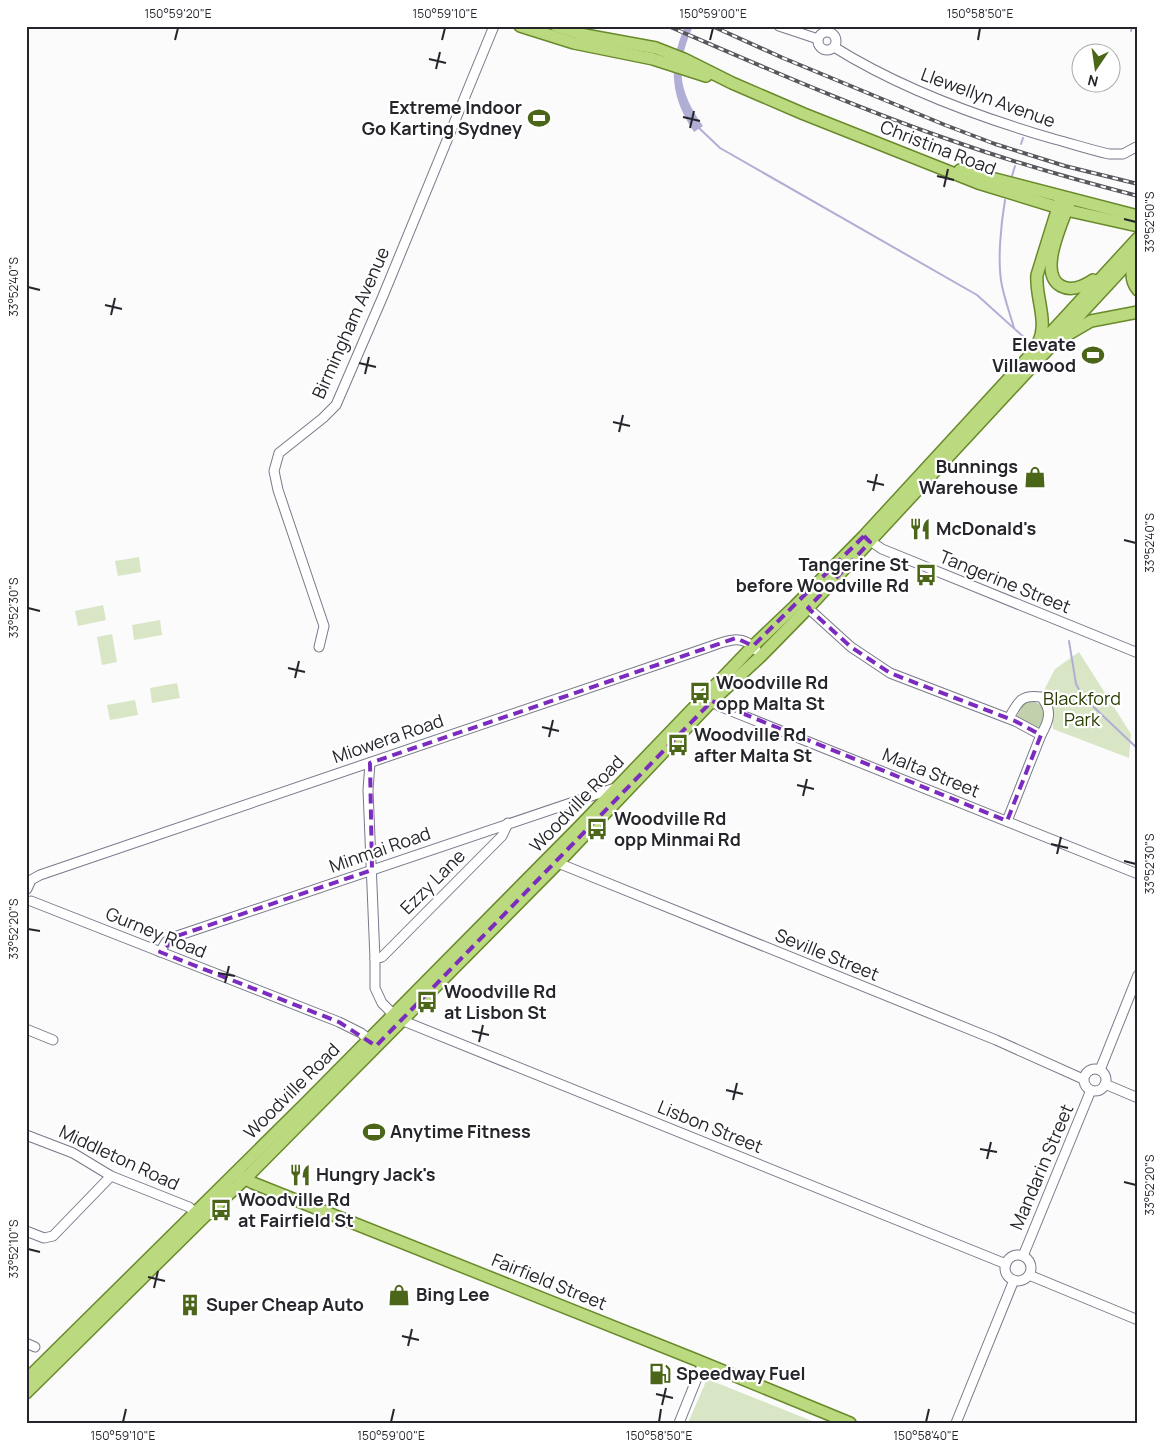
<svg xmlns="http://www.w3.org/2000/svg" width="1164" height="1449" font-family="Manrope,sans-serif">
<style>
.green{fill:#d8e6c6}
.forest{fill:#c0d1ab}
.water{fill:#b1aed5}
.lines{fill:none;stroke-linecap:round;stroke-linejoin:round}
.stream{stroke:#b1aed5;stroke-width:2}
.minor-casing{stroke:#7a798b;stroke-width:11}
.major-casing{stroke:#698a2a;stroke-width:14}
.minor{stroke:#fff;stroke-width:9}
.major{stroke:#bbda7f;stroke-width:11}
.rail-casing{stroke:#57575d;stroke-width:4}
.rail{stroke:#fff;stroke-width:2;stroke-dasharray:5.5;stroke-linecap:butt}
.marked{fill:none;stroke:#7b2cbf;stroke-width:4;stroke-dasharray:10 6;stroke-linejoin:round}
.ticks{fill:none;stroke:#25252c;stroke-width:2}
.labels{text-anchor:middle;stroke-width:4.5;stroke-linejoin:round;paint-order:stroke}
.street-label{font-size:18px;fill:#25252c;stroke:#fff}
.poi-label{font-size:18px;font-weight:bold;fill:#25252c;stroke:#fff;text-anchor:start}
.park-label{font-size:18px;fill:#283c00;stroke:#fff}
.neatline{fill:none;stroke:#25252c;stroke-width:2}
.ticks-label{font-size:12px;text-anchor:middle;fill:#25252c}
</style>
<rect width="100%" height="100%" fill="#fbfbfb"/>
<g class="green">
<polygon points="139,557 141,572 118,576 115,561"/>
<polygon points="103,605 106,620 78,626 75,611"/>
<polygon points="160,620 162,635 134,640 132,625"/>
<polygon points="112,634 117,662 102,665 97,637"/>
<polygon points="1079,652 1131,734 1129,758 1053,729 1052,704 1042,694 1055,669"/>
<polygon points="177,683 180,698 152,703 150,688"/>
<polygon points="135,700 138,715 110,720 107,705"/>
<polygon points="707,1379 817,1423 688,1423"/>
</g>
<path class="forest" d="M1033 701 1041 705C1045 714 1044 720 1040 728L1016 718 1024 703Z"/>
<path class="water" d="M685 26H693C675 67 678 90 703 126L694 132C670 96 668 66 685 26Z"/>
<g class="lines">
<g class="stream">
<polyline points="1131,31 1132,26"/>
<polyline points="698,127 720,148 977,295 1028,341"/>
<polyline points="1021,144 1023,138"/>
<polyline points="1012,176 1015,166"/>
<path d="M1005 200C1001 224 997 262 1002 286 1005 300 1010 314 1014 328"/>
<polyline points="1069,641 1076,684 1083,697 1138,749"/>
</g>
<g class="minor-casing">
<g id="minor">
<polyline points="779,26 818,39"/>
<circle cx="827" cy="41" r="9"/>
<path d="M834 47C901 89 978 117 1054 139 1073 144 1091 150 1109 154H1123L1138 146"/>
<polyline points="866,538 882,549 1138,653"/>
<polyline points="808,608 851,647 890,673 1015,721 1041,735 1007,821"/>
<polyline points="319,647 324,626 278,490 274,471 279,453 323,418 336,405 383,296 494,26"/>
<polyline points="712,701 719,706 1138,874"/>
<path d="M1009 718C1018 702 1021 694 1041 697 1053 710 1049 721 1041 735"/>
<polyline points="370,763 368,790 375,959 375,988 382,1003 393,1014"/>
<polyline points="558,863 996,1040 1083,1079"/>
<path d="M27 889 31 880 40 875 706 648C724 642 742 632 756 650"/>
<polyline points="31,901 339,1022 361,1033 372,1042"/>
<polyline points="160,952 166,942 177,936 615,788"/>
<polyline points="375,959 382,957 502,836 508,823"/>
<polyline points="401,1020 1006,1264"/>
<polyline points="26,1029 53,1040"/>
<circle cx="1095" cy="1080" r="11"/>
<polyline points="1100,1070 1138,975"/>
<polyline points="1105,1084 1138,1098"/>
<polyline points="26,1135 73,1153 111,1176 189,1207 195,1213"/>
<polyline points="26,1231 44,1238 53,1236 111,1176"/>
<circle cx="1018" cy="1268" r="13"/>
<polyline points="1023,1256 1091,1090"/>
<polyline points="1029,1275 1138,1320"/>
<polyline points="26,1343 35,1347"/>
<polyline points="679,1423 703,1363"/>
<polyline points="956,1423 1014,1280"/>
</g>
</g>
<g class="major-casing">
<g id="major">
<polyline points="520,26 574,43 653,59 706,76"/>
<polyline points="556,26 585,35 656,48 684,59 732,83 804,114 978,183 1066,210 1138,226"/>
<polyline points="960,170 1138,216"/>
<path d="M1069 203C1063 222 1037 273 1061 286 1072 292 1084 286 1093 280"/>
<path d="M1135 255C1132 268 1129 280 1138 290"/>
<polyline points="1067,335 1091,321 1138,312"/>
<path d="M1038 343C1049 322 1035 297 1037 275L1060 201"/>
<polyline points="239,1175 253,1183 694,1359 850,1423"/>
<polyline points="26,1380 305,1104 580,826 753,646 795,606 864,536 1138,238"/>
<polyline points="26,1393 205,1216 245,1179 558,863 712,701 761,656 808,608 1138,252"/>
</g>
</g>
<use href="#minor" class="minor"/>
<use href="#major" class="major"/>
<g class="rail-casing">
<g id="rail">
<path d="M668 26C763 67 858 109 956 142 1016 163 1076 180 1138 196"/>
<polyline points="712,26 783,58 945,125 995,144 1065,166 1138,184"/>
</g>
</g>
<use href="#rail" class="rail"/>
</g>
<path class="marked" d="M864 536 870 542 808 608 851 647 890 673 1015 721 1041 735 1007 821 712 701 376 1046 339 1022 160 952 177 936 372 870 370 763 736 638 753 646Z"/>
<path class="ticks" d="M175 40 178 28M442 40 445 28M710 40 713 28M978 40 980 28M429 59 446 63M436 69 440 52M683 117 700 121M690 128 694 111M937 176 954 180M944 187 948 169M1124 219 1136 222M28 287 40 290M105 305 122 309M111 315 115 298M359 363 376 367M365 374 369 357M613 422 630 426M619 432 623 415M867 481 884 485M873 491 877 474M1124 540 1136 543M28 608 40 611M288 668 305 672M295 678 299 661M542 727 559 731M549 737 553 720M797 785 814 789M803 796 807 779M1051 844 1068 848M1057 854 1061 837M1124 861 1136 864M28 929 40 931M218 973 235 976M225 983 229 966M472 1031 489 1035M479 1042 483 1025M726 1090 743 1094M733 1100 737 1083M980 1149 997 1152M987 1159 991 1142M1124 1182 1136 1185M28 1249 40 1252M148 1277 165 1281M154 1288 158 1271M402 1336 419 1340M408 1346 412 1329M656 1394 673 1398M662 1405 666 1388M123 1422 126 1409M391 1422 394 1409M659 1422 661 1409M926 1422 929 1409"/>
<defs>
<g id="stadium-bare" transform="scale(1.725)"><path d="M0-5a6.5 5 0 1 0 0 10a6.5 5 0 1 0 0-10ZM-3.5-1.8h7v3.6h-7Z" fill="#4b6619" stroke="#fff" stroke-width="2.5" paint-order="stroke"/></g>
<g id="shop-bare" transform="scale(1.725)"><path d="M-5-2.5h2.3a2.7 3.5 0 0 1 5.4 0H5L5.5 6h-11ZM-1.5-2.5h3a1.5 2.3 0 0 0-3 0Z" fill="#4b6619" stroke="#fff" stroke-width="2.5" paint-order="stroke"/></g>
<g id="restaurant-bare" transform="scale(1.725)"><path d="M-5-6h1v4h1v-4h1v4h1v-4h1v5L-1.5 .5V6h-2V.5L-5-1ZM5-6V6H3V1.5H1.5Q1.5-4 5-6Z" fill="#4b6619" stroke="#fff" stroke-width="2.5" paint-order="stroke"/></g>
<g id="bus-bare" transform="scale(1.725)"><path d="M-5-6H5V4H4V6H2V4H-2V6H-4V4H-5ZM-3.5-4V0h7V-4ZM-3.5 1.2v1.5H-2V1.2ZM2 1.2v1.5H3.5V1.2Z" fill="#4b6619" stroke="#fff" stroke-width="2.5" paint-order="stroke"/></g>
<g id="building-bare" transform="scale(1.725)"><path d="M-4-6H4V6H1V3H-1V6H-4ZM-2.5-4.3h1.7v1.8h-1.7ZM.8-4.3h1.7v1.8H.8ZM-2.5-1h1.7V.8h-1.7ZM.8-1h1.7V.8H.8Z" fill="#4b6619" stroke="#fff" stroke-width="2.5" paint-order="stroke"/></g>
<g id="fuel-bare" transform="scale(1.725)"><path d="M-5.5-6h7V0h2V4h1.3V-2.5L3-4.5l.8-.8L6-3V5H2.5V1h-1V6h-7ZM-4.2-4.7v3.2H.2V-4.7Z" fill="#4b6619" stroke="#fff" stroke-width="2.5" paint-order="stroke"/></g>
</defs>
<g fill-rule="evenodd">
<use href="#stadium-bare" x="539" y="118"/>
<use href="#stadium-bare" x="1093" y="355"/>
<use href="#shop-bare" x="1035" y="477"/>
<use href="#restaurant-bare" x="920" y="529"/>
<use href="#bus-bare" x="926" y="575"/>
<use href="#bus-bare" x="700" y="693"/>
<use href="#bus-bare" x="678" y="745"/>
<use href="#bus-bare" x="597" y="829"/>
<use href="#bus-bare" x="427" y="1002"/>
<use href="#stadium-bare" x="374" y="1132"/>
<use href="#restaurant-bare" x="300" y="1175"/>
<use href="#bus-bare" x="221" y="1210"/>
<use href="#shop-bare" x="399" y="1295"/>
<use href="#building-bare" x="190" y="1305"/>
<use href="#fuel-bare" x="660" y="1374"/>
</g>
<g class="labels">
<g class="street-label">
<text transform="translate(988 98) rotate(20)" y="6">Llewellyn Avenue</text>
<text transform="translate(938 148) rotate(21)" y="6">Christina Road</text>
<text transform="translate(351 323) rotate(-66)" y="6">Birmingham Avenue</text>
<text transform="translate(1005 582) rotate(22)" y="6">Tangerine Street</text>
<text transform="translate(388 739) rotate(-19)" y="6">Miowera Road</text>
<text transform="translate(931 773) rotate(22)" y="6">Malta Street</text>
<text transform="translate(577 804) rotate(-46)" y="6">Woodville Road</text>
<text transform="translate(380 850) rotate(-19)" y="6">Minmai Road</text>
<text transform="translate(433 882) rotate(-45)" y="6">Ezzy Lane</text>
<text transform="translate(156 933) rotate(22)" y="6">Gurney Road</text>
<text transform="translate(827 955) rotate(22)" y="6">Seville Street</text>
<text transform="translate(292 1091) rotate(-45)" y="6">Woodville Road</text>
<text transform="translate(710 1127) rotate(22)" y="6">Lisbon Street</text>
<text transform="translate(119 1158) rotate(25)" y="6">Middleton Road</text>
<text transform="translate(1042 1167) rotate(-67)" y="6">Mandarin Street</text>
<text transform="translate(549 1282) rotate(22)" y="6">Fairfield Street</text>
</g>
<g class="poi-label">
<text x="522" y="114" text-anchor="end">Extreme Indoor<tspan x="522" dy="21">Go Karting Sydney</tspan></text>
<text x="1076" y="351" text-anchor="end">Elevate<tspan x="1076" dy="21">Villawood</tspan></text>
<text x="1018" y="473" text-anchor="end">Bunnings<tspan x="1018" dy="21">Warehouse</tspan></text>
<text x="936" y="535">McDonald's</text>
<text x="909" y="571" text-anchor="end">Tangerine St<tspan x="909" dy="21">before Woodville Rd</tspan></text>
<text x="716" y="689">Woodville Rd<tspan x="716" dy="21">opp Malta St</tspan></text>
<text x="694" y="741">Woodville Rd<tspan x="694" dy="21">after Malta St</tspan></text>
<text x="614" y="825">Woodville Rd<tspan x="614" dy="21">opp Minmai Rd</tspan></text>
<text x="444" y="998">Woodville Rd<tspan x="444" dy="21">at Lisbon St</tspan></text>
<text x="390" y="1138">Anytime Fitness</text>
<text x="316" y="1181">Hungry Jack's</text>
<text x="238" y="1206">Woodville Rd<tspan x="238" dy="21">at Fairfield St</tspan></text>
<text x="416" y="1301">Bing Lee</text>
<text x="206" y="1311">Super Cheap Auto</text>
<text x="676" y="1380">Speedway Fuel</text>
</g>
<g class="park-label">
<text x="1082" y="705">Blackford<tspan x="1082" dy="21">Park</tspan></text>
</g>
</g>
<rect width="1164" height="1449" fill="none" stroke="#ffffff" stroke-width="55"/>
<g transform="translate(1096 68) rotate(193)"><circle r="24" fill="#ffffff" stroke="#a8a8ab"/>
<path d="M0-4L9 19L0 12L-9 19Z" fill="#4b6619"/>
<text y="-8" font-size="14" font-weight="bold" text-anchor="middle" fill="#25252c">N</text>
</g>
<rect x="28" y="28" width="1108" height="1394" class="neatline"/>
<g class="ticks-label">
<text x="178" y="18">150°59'20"E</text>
<text x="445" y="18">150°59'10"E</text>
<text x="713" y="18">150°59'00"E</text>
<text x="980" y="18">150°58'50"E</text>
<text transform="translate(1150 222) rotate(-90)" y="4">33°52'50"S</text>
<text transform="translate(14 287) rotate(-90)" y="4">33°52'40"S</text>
<text transform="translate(1150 543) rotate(-90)" y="4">33°52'40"S</text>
<text transform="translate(14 608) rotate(-90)" y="4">33°52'30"S</text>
<text transform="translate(1150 864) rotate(-90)" y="4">33°52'30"S</text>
<text transform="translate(14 929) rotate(-90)" y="4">33°52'20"S</text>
<text transform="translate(1150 1185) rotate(-90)" y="4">33°52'20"S</text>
<text transform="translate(14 1249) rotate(-90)" y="4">33°52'10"S</text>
<text x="123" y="1440">150°59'10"E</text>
<text x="391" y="1440">150°59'00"E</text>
<text x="659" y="1440">150°58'50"E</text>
<text x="926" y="1440">150°58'40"E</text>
</g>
</svg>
